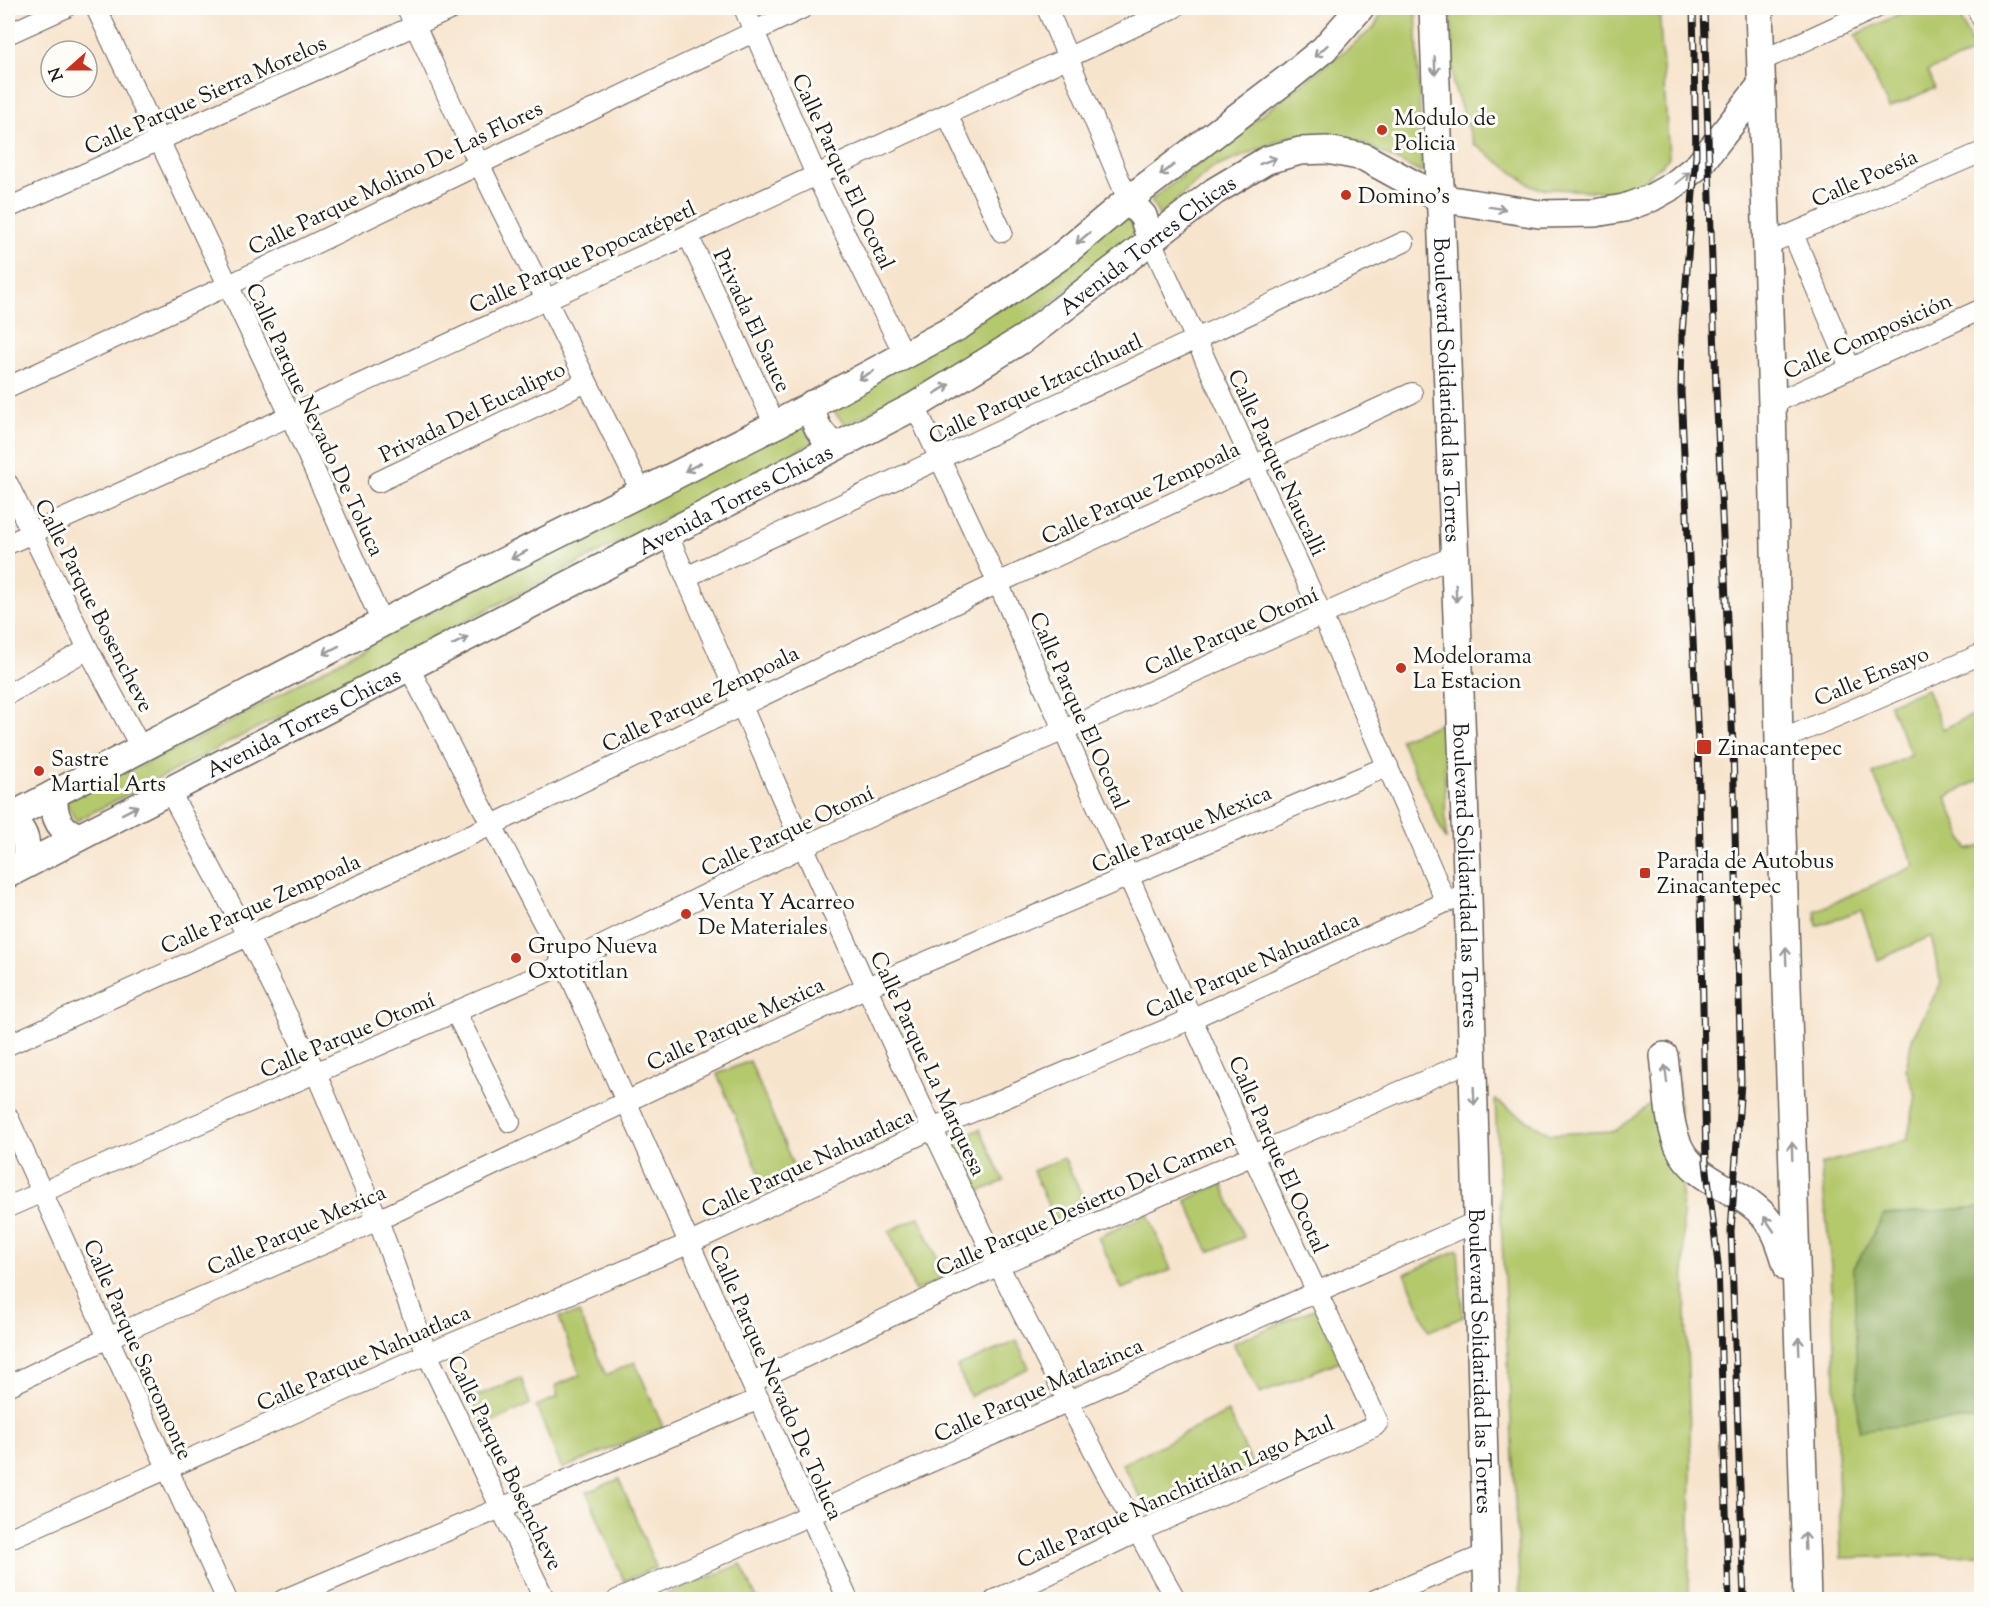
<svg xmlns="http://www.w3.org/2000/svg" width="1989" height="1607" font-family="'Sorts Mill Goudy',serif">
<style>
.green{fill:#b4c86c;stroke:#687244;stroke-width:1.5}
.forest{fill:#8fac60;stroke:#56643e;stroke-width:1.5}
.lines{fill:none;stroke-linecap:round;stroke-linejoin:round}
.minor-casing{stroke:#69625a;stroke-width:22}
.secondary-casing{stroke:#69625a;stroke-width:30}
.minor{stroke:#fff;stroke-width:20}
.secondary{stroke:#fff;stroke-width:27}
.rail-casing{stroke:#1c1c1c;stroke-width:7}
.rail{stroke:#fdfcf7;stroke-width:4.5;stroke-dasharray:14;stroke-linecap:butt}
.oneway{stroke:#999}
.poi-dot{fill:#c8321e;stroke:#fdfcf7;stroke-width:2}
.labels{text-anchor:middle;stroke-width:6;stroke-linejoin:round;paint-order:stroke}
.street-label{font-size:22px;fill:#1c1c1c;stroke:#fdfcf7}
.poi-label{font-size:22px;fill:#1c1c1c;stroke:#fdfcf7;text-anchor:start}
</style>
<rect width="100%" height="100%" fill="#fdfcf7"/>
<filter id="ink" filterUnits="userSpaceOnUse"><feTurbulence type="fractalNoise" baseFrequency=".0167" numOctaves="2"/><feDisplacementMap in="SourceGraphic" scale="12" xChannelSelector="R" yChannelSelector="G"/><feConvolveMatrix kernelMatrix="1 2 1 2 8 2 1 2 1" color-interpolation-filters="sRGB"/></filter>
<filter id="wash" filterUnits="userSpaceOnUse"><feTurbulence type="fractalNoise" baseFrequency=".008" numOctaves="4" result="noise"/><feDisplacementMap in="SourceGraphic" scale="24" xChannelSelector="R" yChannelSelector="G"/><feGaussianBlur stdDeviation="1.35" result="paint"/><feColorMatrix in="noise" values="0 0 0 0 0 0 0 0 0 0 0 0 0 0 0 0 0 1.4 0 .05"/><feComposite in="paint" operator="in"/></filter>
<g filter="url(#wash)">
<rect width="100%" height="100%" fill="#f7e4cd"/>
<g class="green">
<polygon points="1384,8 1416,8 1422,173 1354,139 1291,136 1211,169 1159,216 1151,200 1374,28"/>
<polygon points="1451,8 1659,8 1669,158 1630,193 1535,188 1474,144 1453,85"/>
<polygon points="1912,8 1956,8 1975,52 1928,71 1935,88 1889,108 1855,35"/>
<polygon points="1127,215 1137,231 1021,328 846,425 831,409"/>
<polygon points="803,421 816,441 76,821 65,801 211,732 409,623"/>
<polygon points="1927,689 1943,729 1981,711 1981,779 1946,797 1968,850 1982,846 1981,1554 1841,1558 1831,1267 1821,1164 1907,1140 1916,1096 1906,1069 1912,1039 1941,983 1931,936 1878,960 1861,910 1817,926 1815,911 1915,866 1873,774 1911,755 1889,704"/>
<polygon points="1444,722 1446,840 1400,739"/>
<polygon points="750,1061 798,1177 768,1193 717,1074"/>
<polygon points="1678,1083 1691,1462 1689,1599 1520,1599 1495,1100 1550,1134 1615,1131"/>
<polygon points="980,1129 1004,1181 978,1192 953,1141"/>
<polygon points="1064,1158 1091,1213 1056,1223 1033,1171"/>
<polygon points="1222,1183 1244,1237 1209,1252 1186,1200"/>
<polygon points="1148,1214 1171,1270 1122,1289 1098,1237"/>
<polygon points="919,1217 946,1277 915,1291 889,1231"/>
<polygon points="1458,1250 1463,1317 1429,1331 1405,1274"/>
<polygon points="1316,1308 1342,1360 1260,1394 1233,1343"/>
<polygon points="579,1313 606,1375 635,1362 663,1427 562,1469 536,1406 558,1397 555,1386 580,1375 559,1317"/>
<polygon points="1017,1341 1029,1368 970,1396 957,1367"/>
<polygon points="521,1378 530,1404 482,1428 472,1398"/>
<polygon points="1228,1412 1254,1468 1149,1514 1122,1464"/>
<polygon points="619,1479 656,1567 624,1581 587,1492"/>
<polygon points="741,1564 757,1599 670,1599 667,1594"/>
</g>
<polygon class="forest" points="1981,1207 1981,1418 1858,1430 1854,1268 1884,1215"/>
</g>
<g filter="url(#ink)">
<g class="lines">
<g class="minor-casing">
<g id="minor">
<polyline points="96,8 290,415 382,623"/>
<polyline points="407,8 479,164 642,493"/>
<polyline points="744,8 816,175 904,354"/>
<polyline points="1047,8 1128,200"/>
<polyline points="1977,8 1982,19"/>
<polyline points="8,34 65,8"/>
<polyline points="1761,61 1876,8"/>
<polyline points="947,114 1002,232"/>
<polyline points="8,208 454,8"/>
<polyline points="1793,234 1850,368"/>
<polyline points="688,235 775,425"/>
<polyline points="1151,241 1322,615 1446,902"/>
<polyline points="1766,245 1982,152"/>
<polyline points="8,387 229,285 803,8"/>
<polyline points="1772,404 1982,309"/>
<polyline points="915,406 998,583 1252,1154 1378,1422 1375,1426 1137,1532 995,1600"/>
<polyline points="378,482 586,382"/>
<polyline points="8,484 88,649 141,748"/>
<path d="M667 533C823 895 980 1257 1176 1600"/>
<polyline points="8,544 688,235 1174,8"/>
<polyline points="686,577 1404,242"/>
<polyline points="409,668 565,964 848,1600"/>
<polyline points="8,694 88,649"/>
<polyline points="1779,741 1982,654"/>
<polyline points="169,790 247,935 316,1073 378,1220 427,1354 545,1600"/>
<polyline points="456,1013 510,1122"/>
<polyline points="8,1045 492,825 998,583 1412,393"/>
<polyline points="8,1117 227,1600"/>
<polyline points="8,1207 565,964 804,846 1454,556"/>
<polyline points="752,1382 997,1266 1473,1060"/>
<polyline points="8,1386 108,1338 378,1220 867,987 1388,766"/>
<polyline points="8,1539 427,1354 688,1244 932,1129 1191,1019 1446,902 1468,896"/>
<polyline points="283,1600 759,1399"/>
<polyline points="617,1600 1478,1221"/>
<polyline points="1375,1600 1487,1554"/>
</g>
</g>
<g class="secondary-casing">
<g id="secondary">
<path id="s1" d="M1433 8 1468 896 1488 1600"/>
<polyline points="1759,8 1772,404 1779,741 1807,1600"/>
<polyline points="1128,200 1143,216 1151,241"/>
<path d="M812 404C812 422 821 437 836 446"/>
<path d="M54 794C53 813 57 830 78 836"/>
<polyline points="8,818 382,623 775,425 961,325 1061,256 1128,200 1287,79 1324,49 1360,8"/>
<path d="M8 822C27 827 28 848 25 865"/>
<path id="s2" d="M8 874 915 406 1026 337 1215 191 1267 160 1300 151 1327 150 1364 157 1439 198 1539 214 1595 213 1624 208 1651 198 1674 185 1699 165 1762 84"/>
<path d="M1664 1056C1668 1085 1667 1121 1679 1147 1697 1185 1746 1189 1769 1222 1779 1235 1783 1253 1788 1268"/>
</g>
</g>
<use href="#minor" class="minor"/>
<use href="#secondary" class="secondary"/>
<g class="rail-casing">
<g id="rail">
<polyline points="1693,8 1696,154 1682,334 1681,392 1698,743 1706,1162 1718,1264 1729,1600"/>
<polyline points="1704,8 1716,389 1733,746 1741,1082 1731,1231 1744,1600"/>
</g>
</g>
<use href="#rail" class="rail"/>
</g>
<defs><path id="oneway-shaft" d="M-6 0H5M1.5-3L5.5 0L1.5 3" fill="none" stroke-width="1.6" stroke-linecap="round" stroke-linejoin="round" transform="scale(1.5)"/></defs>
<g class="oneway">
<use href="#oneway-shaft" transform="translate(1321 51) rotate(138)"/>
<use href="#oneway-shaft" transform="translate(1435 66) rotate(88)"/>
<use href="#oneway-shaft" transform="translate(1268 161) rotate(-21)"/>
<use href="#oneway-shaft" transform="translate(1167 170) rotate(143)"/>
<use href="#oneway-shaft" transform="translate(1683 178) rotate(-39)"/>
<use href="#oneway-shaft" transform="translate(1497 208) rotate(9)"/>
<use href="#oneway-shaft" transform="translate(1083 238) rotate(140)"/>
<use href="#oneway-shaft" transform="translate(866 375) rotate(151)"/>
<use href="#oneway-shaft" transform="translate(942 389) rotate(-31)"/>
<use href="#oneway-shaft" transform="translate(693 467) rotate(153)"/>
<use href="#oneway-shaft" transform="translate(519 555) rotate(153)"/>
<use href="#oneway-shaft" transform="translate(1456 593) rotate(88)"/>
<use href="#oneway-shaft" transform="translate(460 641) rotate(-27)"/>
<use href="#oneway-shaft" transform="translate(331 650) rotate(153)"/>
<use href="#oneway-shaft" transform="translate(130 810) rotate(-27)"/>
<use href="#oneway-shaft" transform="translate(1786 956) rotate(-92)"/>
<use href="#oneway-shaft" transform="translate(1666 1074) rotate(-97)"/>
<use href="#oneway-shaft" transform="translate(1474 1096) rotate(88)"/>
<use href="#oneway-shaft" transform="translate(1792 1151) rotate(-92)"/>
<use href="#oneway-shaft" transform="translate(1769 1224) rotate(-124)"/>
<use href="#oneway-shaft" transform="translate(1799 1346) rotate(-92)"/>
<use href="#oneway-shaft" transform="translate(1805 1541) rotate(-92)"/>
</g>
</g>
<g class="poi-dot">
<circle cx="1382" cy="130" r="6"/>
<circle cx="1346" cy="195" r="6"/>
<circle cx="1401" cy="668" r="6"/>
<rect x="1696" y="739" width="16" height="16" rx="3"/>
<circle cx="39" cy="771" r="6"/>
<rect x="1639" y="867" width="12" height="12" rx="3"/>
<circle cx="686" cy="914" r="6"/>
<circle cx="516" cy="958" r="6"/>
</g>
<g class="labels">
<g class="street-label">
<text transform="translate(205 94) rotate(-24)" y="8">Calle Parque Sierra Morelos</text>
<text transform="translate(844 171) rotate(65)" y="8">Calle Parque El Ocotal</text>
<text transform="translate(395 177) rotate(-26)" y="8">Calle Parque Molino De Las Flores</text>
<text transform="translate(1864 177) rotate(-24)" y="8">Calle Poesía</text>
<text dy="8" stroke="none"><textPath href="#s2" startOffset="1304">Avenida Torres Chicas</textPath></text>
<text transform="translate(582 256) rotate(-24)" y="8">Calle Parque Popocatépetl</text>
<text transform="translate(753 320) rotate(65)" y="8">Privada El Sauce</text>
<text transform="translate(1867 335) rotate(-24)" y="8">Calle Composición</text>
<text transform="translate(1035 388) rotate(-25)" y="8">Calle Parque Iztaccíhuatl</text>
<text dy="8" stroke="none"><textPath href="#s1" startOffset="382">Boulevard Solidaridad las Torres</textPath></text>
<text transform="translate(472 411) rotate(-26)" y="8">Privada Del Eucalipto</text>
<text transform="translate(316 419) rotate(65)" y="8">Calle Parque Nevado De Toluca</text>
<text transform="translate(1278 462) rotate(65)" y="8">Calle Parque Naucalli</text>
<text transform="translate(1140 492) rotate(-25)" y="8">Calle Parque Zempoala</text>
<text dy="8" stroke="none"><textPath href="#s2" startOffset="818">Avenida Torres Chicas</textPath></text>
<text transform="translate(95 605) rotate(63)" y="8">Calle Parque Bosencheve</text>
<text transform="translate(1231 630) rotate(-24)" y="8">Calle Parque Otomí</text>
<text transform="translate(1871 675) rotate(-23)" y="8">Calle Ensayo</text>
<text transform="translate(700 698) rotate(-26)" y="8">Calle Parque Zempoala</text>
<text transform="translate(1080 710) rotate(66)" y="8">Calle Parque El Ocotal</text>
<text dy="8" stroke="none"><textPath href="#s2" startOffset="332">Avenida Torres Chicas</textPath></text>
<text transform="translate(1181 828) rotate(-23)" y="8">Calle Parque Mexica</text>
<text transform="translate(787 830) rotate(-25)" y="8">Calle Parque Otomí</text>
<text dy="8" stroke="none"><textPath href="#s1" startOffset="868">Boulevard Solidaridad las Torres</textPath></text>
<text transform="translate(260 903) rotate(-24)" y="8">Calle Parque Zempoala</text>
<text transform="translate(1252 964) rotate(-24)" y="8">Calle Parque Nahuatlaca</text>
<text transform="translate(735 1023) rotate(-25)" y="8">Calle Parque Mexica</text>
<text transform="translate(347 1034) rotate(-23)" y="8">Calle Parque Otomí</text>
<text transform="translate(929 1063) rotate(65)" y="8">Calle Parque La Marquesa</text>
<text transform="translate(1279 1154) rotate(66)" y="8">Calle Parque El Ocotal</text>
<text transform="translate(807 1162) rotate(-25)" y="8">Calle Parque Nahuatlaca</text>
<text transform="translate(1085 1203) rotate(-24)" y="8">Calle Parque Desierto Del Carmen</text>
<text transform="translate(296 1229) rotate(-24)" y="8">Calle Parque Mexica</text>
<text transform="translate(139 1349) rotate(66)" y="8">Calle Parque Sacromonte</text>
<text transform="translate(363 1357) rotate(-24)" y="8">Calle Parque Nahuatlaca</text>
<text dy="8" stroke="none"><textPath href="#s1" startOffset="1354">Boulevard Solidaridad las Torres</textPath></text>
<text transform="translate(777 1382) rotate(66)" y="8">Calle Parque Nevado De Toluca</text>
<text transform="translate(1038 1389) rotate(-24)" y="8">Calle Parque Matlazinca</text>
<text transform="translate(506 1462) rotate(64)" y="8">Calle Parque Bosencheve</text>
<text transform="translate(1175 1491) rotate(-24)" y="8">Calle Parque Nanchititlán Lago Azul</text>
</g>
<g class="poi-label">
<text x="1394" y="125">Modulo de<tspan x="1394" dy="25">Policia</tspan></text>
<text x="1358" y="203">Domino's</text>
<text x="1413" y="663">Modelorama<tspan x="1413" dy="25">La Estacion</tspan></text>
<text x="1718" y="755">Zinacantepec</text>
<text x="51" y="766">Sastre<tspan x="51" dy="25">Martial Arts</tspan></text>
<text x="1657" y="868">Parada de Autobus<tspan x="1657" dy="25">Zinacantepec</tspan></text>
<text x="698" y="909">Venta Y Acarreo<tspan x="698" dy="25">De Materiales</tspan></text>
<text x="528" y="953">Grupo Nueva<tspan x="528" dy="25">Oxtotitlan</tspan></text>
</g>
</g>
<rect width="1989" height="1607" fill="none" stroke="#fdfcf7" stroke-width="30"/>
<g transform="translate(69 69) rotate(249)"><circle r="28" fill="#fdfcf7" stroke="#a3a29f" stroke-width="1.5"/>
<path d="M0-4.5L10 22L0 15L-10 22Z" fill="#c8321e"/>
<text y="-9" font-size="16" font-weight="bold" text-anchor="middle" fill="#1c1c1c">N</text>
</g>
</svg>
